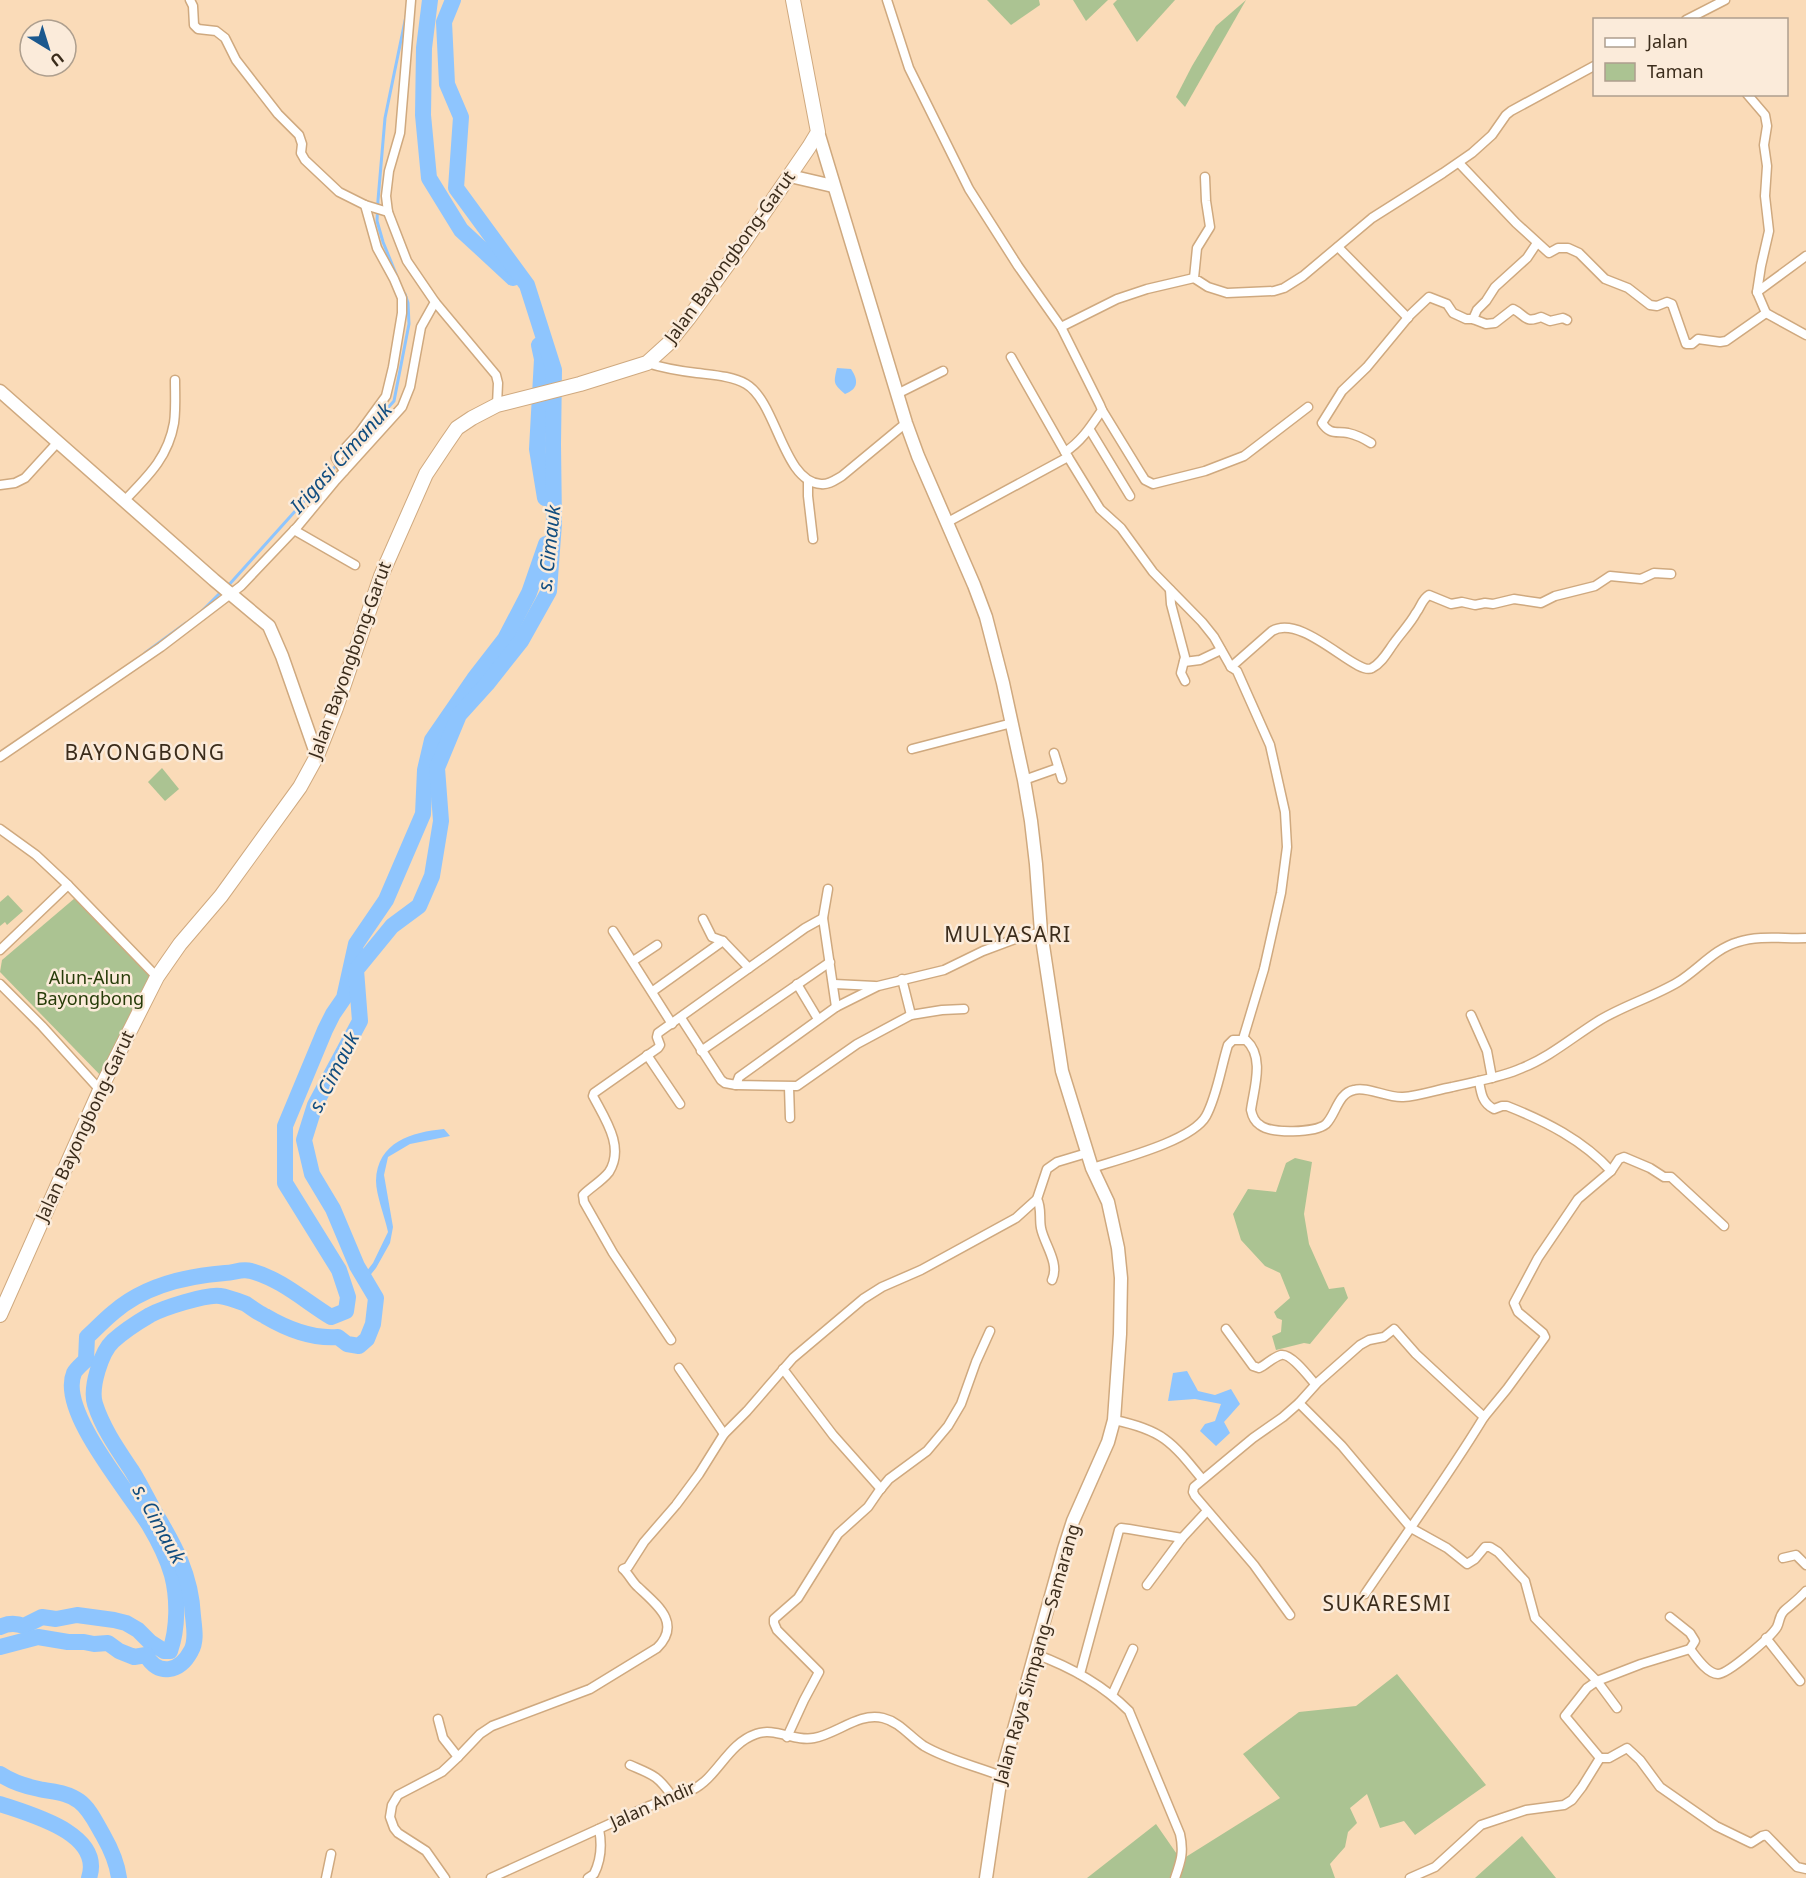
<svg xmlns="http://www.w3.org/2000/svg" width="1806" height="1878" font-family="'Noto Sans',sans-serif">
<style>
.green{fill:#abc392}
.water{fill:#8ec5fe}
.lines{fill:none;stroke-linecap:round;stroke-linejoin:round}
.stream{stroke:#8ec5fe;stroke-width:3}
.river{stroke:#8ec5fe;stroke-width:16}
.street-casing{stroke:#cfa97f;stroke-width:11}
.secondary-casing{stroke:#cfa97f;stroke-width:15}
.primary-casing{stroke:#cfa97f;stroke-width:16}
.street{stroke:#fff;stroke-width:8}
.secondary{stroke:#fff;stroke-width:12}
.primary{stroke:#fff;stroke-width:14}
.labels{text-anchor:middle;stroke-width:5;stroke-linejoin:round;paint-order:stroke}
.street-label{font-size:18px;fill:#3b2c1b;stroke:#fbebda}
.park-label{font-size:18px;fill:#273c09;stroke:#fbebda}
.water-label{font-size:20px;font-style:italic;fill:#114d7f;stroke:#fbebda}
.quarter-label{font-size:21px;letter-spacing:1.5px;fill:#3b2c1b;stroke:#fbebda}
</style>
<rect width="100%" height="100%" fill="#fadbb8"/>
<g class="green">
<polygon points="987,0 1039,0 1040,5 1011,25"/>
<polygon points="1073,0 1108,0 1086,21"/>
<polygon points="1117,0 1175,0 1137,42 1113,4"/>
<polygon points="1246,0 1185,107 1176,97 1192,66 1216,26"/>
<polygon points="162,768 179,789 165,801 148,782"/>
<polygon points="8,895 23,911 7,925 5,922 0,926 0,902"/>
<polygon points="75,898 159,977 105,1080 0,972 2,960"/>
<polygon points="1295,1158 1312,1162 1304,1214 1309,1244 1329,1289 1344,1287 1348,1298 1310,1344 1304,1343 1276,1350 1272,1336 1281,1332 1282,1320 1277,1318 1274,1312 1290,1298 1280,1273 1265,1266 1241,1240 1233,1214 1248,1189 1276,1192 1286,1163"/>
<polygon points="1397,1674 1486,1785 1415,1835 1404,1821 1380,1828 1367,1794 1350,1808 1357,1823 1348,1832 1345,1847 1330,1864 1335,1878 1087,1878 1156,1824 1181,1860 1280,1798 1243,1754 1299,1712 1356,1706"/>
<polygon points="1522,1836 1556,1878 1475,1878"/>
</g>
<g class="water">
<path d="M837 368 851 369C859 381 858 389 845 394 834 384 833 384 837 368Z"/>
<path d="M444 1129 450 1136 410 1144 388 1157 384 1175 393 1227 390 1243 376 1268 368 1278 357 1266 366 1272 373 1263 388 1232C385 1217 376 1195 376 1181 377 1142 412 1132 444 1129Z"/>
<polygon points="1187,1371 1198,1391 1215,1395 1231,1389 1240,1404 1224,1422 1230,1433 1216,1446 1200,1431 1205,1424 1215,1421 1221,1404 1195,1399 1168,1401 1173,1373"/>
</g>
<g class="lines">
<g class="stream">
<polyline points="396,274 383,242 377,221 378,200 385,118 406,16"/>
<polyline points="227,587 394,401 409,324 408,303 405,294"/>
<polyline points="199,614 222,591"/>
<polyline points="145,653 186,623"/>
</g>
<g class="river">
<polyline points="430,0 424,48 423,115 429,178 461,230 513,278"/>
<polyline points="539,345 542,359 537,449 545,498"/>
<path d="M0 1627C8 1623 16 1623 24 1626L42 1617 56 1619 77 1615 114 1620 126 1623 138 1630 150 1642 164 1651H170C178 1628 178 1598 172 1575 167 1558 158 1540 149 1525 130 1493 58 1411 74 1373 76 1369 82 1364 86 1360L87 1337C96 1329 104 1320 114 1312 144 1286 186 1276 225 1273 235 1273 241 1268 251 1271 281 1279 305 1301 331 1317L346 1311 348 1297 339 1270 285 1183V1126L325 1030 333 1014 344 998 356 944 386 900 423 814 425 770 432 740 474 679 505 639 529 593 546 544"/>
<path d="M0 1647 38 1637 68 1642H84L94 1644 108 1643 119 1651 134 1657 146 1655C158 1677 180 1672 191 1651 197 1641 194 1627 193 1616 191 1575 175 1546 154 1511 147 1498 140 1484 132 1471 118 1450 103 1429 95 1404 90 1388 101 1352 113 1341 124 1331 138 1322 150 1315 163 1308 206 1294 220 1296 228 1297 238 1301 246 1304 252 1308 258 1313 265 1316 287 1329 312 1339 338 1337L347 1344 359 1346 367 1339 373 1324 376 1298 357 1266 333 1209 312 1174 304 1140 315 1105 360 1021 356 970 392 926 419 906 432 876 441 821 437 768 459 715 487 684 521 641 549 591 554 523 553 444 554 370 527 285 456 188 461 117 447 84 444 22 453 0"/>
<path d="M0 1774C12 1782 24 1786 39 1789 52 1792 67 1792 79 1801 90 1809 96 1823 103 1835 111 1849 117 1862 119 1878"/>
<path d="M0 1804C29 1814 104 1833 89 1878"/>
</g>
<g class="street-casing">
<g id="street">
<polyline points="190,0 193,6 194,25 198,29 216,31 225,38 236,60 278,114 299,135 302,144 301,153 305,160 339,192 365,205 377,248 394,279 402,298 402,313 393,367 386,396 359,433 336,458 344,471"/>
<path d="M887 0 909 68 969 189 1018 266 1061 327 1100 405 1102 410C1091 426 1082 441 1065 452L1100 509 1121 528 1153 572 1202 622 1214 637 1231 667 1237 671 1270 745 1285 812 1287 847 1281 893 1264 969 1243 1039"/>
<polyline points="1686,20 1725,0"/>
<polyline points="1747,94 1765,115 1767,126 1764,145 1767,166 1765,196 1769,231 1761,266 1757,292"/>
<polyline points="1459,163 1516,223 1549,253 1558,248 1568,248 1579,253 1605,279 1628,288 1650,305 1657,306 1667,302 1672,304 1686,344 1692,344 1698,339 1720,342 1726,341 1766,313"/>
<polyline points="1205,177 1206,201 1210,227 1197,248 1194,278 1208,287 1227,293 1274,291 1284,288 1303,276 1372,218 1443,173 1472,153 1492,135 1506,115 1511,111 1594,66"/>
<polyline points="365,205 388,212"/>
<polyline points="1338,247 1408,318"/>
<polyline points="1806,256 1757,292 1766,313 1806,335"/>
<polyline points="435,302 496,375 498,383 497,405"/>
<polyline points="1473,319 1477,310 1486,301 1495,287 1527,258 1537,243"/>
<polyline points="1061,327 1117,299 1147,289 1194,278"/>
<polyline points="1011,357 1065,452"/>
<path d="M647 363C663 368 680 371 697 373 713 375 732 376 746 384 777 402 783 482 821 484 829 485 835 480 842 476L906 423"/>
<polyline points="897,394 943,371"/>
<polyline points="1102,410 1140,472 1145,480 1153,484 1205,471 1244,456 1308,407"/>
<polyline points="1090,430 1130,496"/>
<path d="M1371 443C1363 438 1357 435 1348 433 1336 431 1330 435 1322 423L1342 391 1367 367 1410 315 1429 297 1447 304 1453 313 1466 319H1473L1486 324 1495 323 1513 309C1526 315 1524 324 1541 317L1550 321 1563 318 1567 320"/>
<polyline points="808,481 808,496 813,539"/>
<polyline points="0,485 15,483 25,478 57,443"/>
<path d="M124 501C147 477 168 458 174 423 176 409 175 394 175 380"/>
<polyline points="946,523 1068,457"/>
<polyline points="294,530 355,565"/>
<polyline points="1170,590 1171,604 1185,657 1181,673 1185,681"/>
<polyline points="1184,662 1200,660 1221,650"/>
<path d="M1231 667 1272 631C1303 613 1357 677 1372 668 1382 663 1388 651 1394 643 1401 633 1410 624 1416 613 1421 607 1422 599 1429 595L1451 604 1462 602 1475 605 1485 603 1493 604 1514 599 1541 603 1555 596 1595 586 1610 576 1641 579 1654 573 1671 574"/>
<polyline points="912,749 1012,723"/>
<polyline points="1054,753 1062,779"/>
<polyline points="0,757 161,647 241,586 298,526 336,480 402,407 410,387 421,327 435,302 407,261 388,212 386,196 389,171 400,133 411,0"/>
<polyline points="1024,780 1058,768"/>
<polyline points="0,829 36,855 68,885 157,977"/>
<polyline points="828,889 823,918 836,1007"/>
<polyline points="703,919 712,937 723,941 749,968"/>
<polyline points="613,931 672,1024"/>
<polyline points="0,950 68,885"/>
<polyline points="633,961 657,945"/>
<polyline points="902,979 911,1015"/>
<polyline points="0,984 42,1026 100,1090"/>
<polyline points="797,984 818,1019"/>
<polyline points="834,984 875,986"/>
<polyline points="653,991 723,941"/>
<polyline points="964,1009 942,1010 911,1015 857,1044 797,1086 736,1085 739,1077 836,1007 878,986 944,970 983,951 1018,938 1041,932"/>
<polyline points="1471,1015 1487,1051 1492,1078"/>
<polyline points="681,1018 721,1080 725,1083 736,1085"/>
<polyline points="701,1051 830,962"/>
<polyline points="647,1055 680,1104"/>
<polyline points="789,1087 790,1118"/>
<path d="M1092 1168C1120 1159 1192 1141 1206 1116 1217 1096 1221 1067 1228 1045L1233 1040H1246C1265 1057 1254 1088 1251 1110 1252 1115 1255 1122 1260 1125 1271 1134 1315 1133 1326 1124 1336 1114 1338 1093 1354 1090 1367 1086 1387 1098 1403 1097 1419 1096 1436 1090 1452 1087 1476 1081 1500 1078 1522 1068 1550 1057 1574 1036 1600 1020 1625 1005 1653 997 1678 982 1699 969 1714 949 1738 942 1759 935 1784 939 1806 938"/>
<polyline points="1611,1171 1619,1159 1624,1157 1650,1168 1664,1177 1671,1177 1724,1226"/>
<path d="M1037 1199C1042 1208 1039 1218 1041 1228 1044 1244 1060 1263 1052 1280"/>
<path d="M1226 1329 1253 1366 1259 1368C1266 1365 1273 1357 1281 1355 1291 1353 1309 1377 1315 1384"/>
<path d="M671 1340 613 1253 584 1202 583 1195C591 1187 602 1181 609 1172 625 1147 605 1119 593 1096L594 1093 658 1048 660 1045 657 1037 658 1033 805 928 823 918"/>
<polyline points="679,1368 724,1434"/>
<polyline points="783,1369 833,1435 881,1489"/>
<polyline points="1299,1403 1342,1446 1411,1528 1447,1548 1467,1564 1475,1559 1485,1547 1490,1547 1498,1552 1525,1581 1535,1618 1597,1681 1617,1708"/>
<path d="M1114 1420C1163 1430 1172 1442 1202 1479"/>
<polyline points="1783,1558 1796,1555 1806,1565"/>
<polyline points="1147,1585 1182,1538 1207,1511"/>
<path d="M1365 1594C1405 1535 1447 1478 1484 1417"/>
<path d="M1290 1615 1254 1565 1195 1496 1193 1492 1194 1487 1253 1438 1283 1417 1299 1403 1317 1383 1360 1345 1369 1340 1384 1337 1394 1329 1416 1354 1484 1417 1507 1389 1545 1337 1543 1333 1518 1312 1514 1303 1538 1258 1578 1199 1611 1171C1583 1140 1545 1121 1507 1106H1502L1494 1109C1482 1103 1481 1093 1479 1081"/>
<polyline points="1670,1617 1690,1633 1695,1641 1690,1649"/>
<polyline points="1766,1638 1800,1681"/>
<path d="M1035 1654C1071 1667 1102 1684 1129 1711L1180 1834C1184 1852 1181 1861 1175 1878"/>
<polyline points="1080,1674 1119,1530 1121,1528 1129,1529 1182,1538"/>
<polyline points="1112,1695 1133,1649"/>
<polyline points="438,1719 443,1738 458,1757"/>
<polyline points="787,1737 804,1700 819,1672 777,1630 774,1623 774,1619 798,1598 838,1534 868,1507 879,1491 889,1479 927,1451 948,1426 961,1404 976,1362 990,1331"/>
<polyline points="1600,1758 1609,1758 1627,1748 1640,1760 1660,1787 1716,1826 1751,1843 1762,1836 1766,1835 1797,1867 1806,1869"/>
<path d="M630 1765C653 1775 657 1775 672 1796"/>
<polyline points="326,1878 331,1854"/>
<path d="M445 1878 426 1851 398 1833 394 1828 390 1817 392 1805 398 1795 442 1772 458 1757 480 1734 492 1726 590 1689 657 1648C682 1623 657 1605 638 1587 632 1582 629 1574 623 1569L628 1567 644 1542 676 1505 699 1474 724 1434 747 1411 793 1358 863 1299 882 1287 921 1270 1016 1218 1037 1199 1047 1169 1057 1162 1087 1153"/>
<path d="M491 1878C544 1854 597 1830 649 1806 658 1803 666 1798 674 1796 680 1794 687 1793 692 1790 718 1777 727 1744 756 1734 774 1727 795 1742 814 1738 837 1734 859 1712 883 1718 900 1722 910 1737 924 1746 948 1760 976 1766 1001 1776"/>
<path d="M588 1878 594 1874C601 1860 602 1844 599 1829"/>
<path d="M1410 1878 1435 1867 1481 1825 1526 1810 1564 1805 1572 1800 1582 1787 1600 1758 1565 1716 1587 1688 1597 1681 1641 1664 1690 1649C1696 1657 1707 1674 1718 1674 1728 1674 1771 1637 1777 1627 1780 1621 1779 1615 1785 1610 1792 1604 1799 1599 1806 1591"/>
</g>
</g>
<g class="secondary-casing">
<g id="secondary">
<polyline points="818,132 906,423 918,456 974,585 986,617 1003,683 1024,780 1031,821 1036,864 1041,932 1062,1071 1092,1168 1108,1202 1118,1248 1121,1278 1120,1334 1114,1420 1108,1442 1073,1521 1064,1549 1001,1776 986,1878"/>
<polyline points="790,176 833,186"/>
<polyline points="0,391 214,580 269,626 282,656 317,756"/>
</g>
</g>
<g class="primary-casing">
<polyline id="primary" points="0,1315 100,1090 157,977 180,944 221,896 300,787 317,756 336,708 381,576 426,474 446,444 457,428 472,418 497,405 580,384 647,363 668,344 688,319 742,245 809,147 818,132 793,0"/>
</g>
<use href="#street" class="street"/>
<use href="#secondary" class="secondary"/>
<use href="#primary" class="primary"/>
</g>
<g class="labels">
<g class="street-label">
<text transform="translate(730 257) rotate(-54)" y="6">Jalan Bayongbong-Garut</text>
<text transform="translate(350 660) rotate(-70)" y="6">Jalan Bayongbong-Garut</text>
<text transform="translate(85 1126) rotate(-65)" y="6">Jalan Bayongbong-Garut</text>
<text transform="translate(1037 1654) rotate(-74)" y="6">Jalan Raya Simpang—Samarang</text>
<text transform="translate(653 1805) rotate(-24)" y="6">Jalan Andir</text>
</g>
<g class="park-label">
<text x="90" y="984">Alun-Alun<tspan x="90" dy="21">Bayongbong</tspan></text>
</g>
<g class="water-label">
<text transform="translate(341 458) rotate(-48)" y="7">Irigasi Cimanuk</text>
<text transform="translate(549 548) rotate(-84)" y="7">s. Cimauk</text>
<text transform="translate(334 1072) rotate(-63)" y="7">s. Cimauk</text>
<text transform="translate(159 1524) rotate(61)" y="7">s. Cimauk</text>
</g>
<g class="quarter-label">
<text x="145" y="760">BAYONGBONG</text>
<text x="1008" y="942">MULYASARI</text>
<text x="1387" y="1611">SUKARESMI</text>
</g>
</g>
<rect x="1593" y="18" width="195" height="78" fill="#fbebda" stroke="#ae9f8e" stroke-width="1.5"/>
<rect x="1605" y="38" width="30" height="9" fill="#ffffff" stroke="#ae9f8e" stroke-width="1.5"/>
<text x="1647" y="48" font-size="18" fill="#3b2c1b">Jalan</text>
<rect x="1605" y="63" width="30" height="18" fill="#abc392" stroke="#ae9f8e" stroke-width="1.5"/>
<text x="1647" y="78" font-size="18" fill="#3b2c1b">Taman</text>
<g transform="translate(48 48) rotate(142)"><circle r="28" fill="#fbebda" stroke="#ae9f8e" stroke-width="1.5"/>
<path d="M0-4.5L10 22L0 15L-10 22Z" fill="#1b588e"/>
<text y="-9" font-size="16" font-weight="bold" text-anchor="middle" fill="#3b2c1b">U</text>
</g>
</svg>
